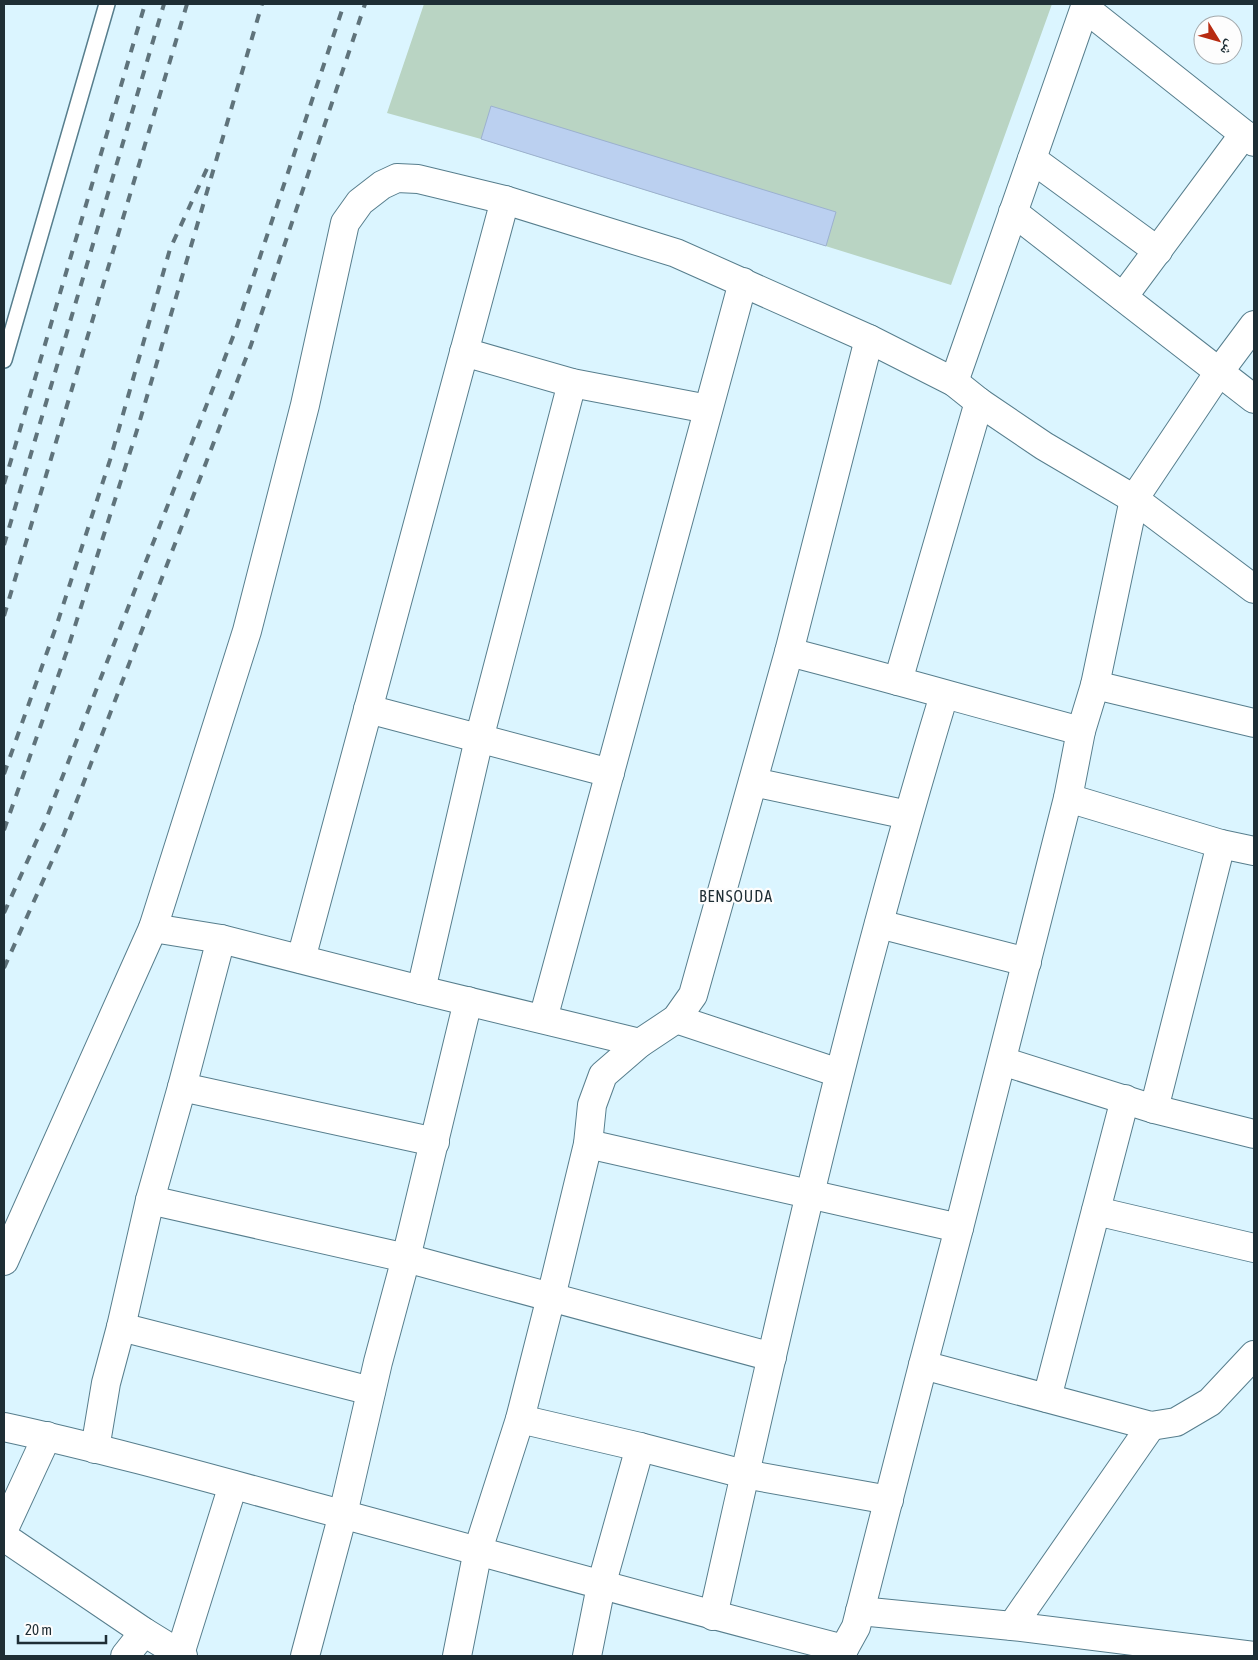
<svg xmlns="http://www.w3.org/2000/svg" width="1258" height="1660" font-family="'Asap Condensed','Noto Naskh Arabic',sans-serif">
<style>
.green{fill:#b9d4c3}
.building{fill:#bbd0f0;stroke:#9cb1cf}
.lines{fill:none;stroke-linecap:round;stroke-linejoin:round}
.lane-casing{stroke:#577e8d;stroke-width:18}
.street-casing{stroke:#577e8d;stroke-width:30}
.lane{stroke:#fff;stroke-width:15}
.street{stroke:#fff;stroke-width:28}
.rail{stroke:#5f737b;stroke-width:4;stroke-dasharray:9 9;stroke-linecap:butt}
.labels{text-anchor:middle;stroke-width:4.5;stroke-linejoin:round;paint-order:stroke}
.neighbourhood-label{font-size:16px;letter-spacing:1px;fill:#1e2e35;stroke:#fdfdfd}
</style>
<rect width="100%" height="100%" fill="#dbf5ff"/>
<polygon class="green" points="424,4 1052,4 951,285 481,139 387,113"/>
<polygon class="building" points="491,106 836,212 826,246 481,139"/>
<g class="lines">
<g class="lane-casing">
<polyline id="lane" points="4,360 107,4"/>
</g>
<g class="street-casing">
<g id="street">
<polyline points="1085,8 1254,142"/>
<polyline points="1032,159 1158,251"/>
<polyline points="1013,212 1254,399"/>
<polyline points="1123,297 1244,134"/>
<polyline points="464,352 572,383 708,409"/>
<polyline points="954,382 1086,4"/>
<path d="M789 652C886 677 983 705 1081 731"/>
<polyline points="898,681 979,402"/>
<polyline points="1095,685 1254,723"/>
<polyline points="368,709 610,773"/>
<polyline points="753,782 908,815"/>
<polyline points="1068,798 1221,844 1254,851"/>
<polyline points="879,924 1027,962"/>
<polyline points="153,928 221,939 421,990 640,1043"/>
<polyline points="301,959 505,200"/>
<polyline points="421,990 479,739 572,383"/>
<polyline points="543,1019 743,282"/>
<polyline points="676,1019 839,1073"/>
<polyline points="1002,1061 1154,1109 1254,1134"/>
<polyline points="182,1087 435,1142"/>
<polyline points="1154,1109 1221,844"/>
<polyline points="588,1144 959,1228"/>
<polyline points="150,1200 406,1258 772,1357"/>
<polyline points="1096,1211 1254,1248"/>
<polyline points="4,1261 153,928 247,631 305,405 345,223 360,202 382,185 397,178 418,179 505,200 676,253 869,339 954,382 979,402 1044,446 1134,499 1254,589"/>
<polyline points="121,1327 371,1391"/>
<polyline points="923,1365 1151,1426 1176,1422 1210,1402 1254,1355"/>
<polyline points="1047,1398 1125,1099"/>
<polyline points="520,1419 640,1447 744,1474 889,1500"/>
<path d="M4 1427C105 1449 205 1477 304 1504 484 1552 663 1603 844 1649"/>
<polyline points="95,1449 106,1383 121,1327 150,1200 182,1087 221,939"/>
<polyline points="4,1529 47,1436"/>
<polyline points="4,1537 144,1632 183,1656"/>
<polyline points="860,1611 1012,1626 1254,1656"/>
<path d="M713 1616C782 1307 852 998 944 695"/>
<polyline points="1012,1626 1151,1426"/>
<polyline points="180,1654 233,1485"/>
<polyline points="125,1656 144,1632"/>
<polyline points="305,1656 343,1514 378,1362 406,1258 468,1001"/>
<polyline points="457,1656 478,1550 520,1419 551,1297 588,1144 592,1105 603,1075 640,1043 676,1019 693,995 789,652 869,339"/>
<polyline points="587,1656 601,1586 640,1447"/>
<polyline points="840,1656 856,1627 923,1365 959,1228 1068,798 1081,731 1095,685 1134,499 1219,372 1254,325"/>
</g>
</g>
<use href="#lane" class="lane"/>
<use href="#street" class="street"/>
<g class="rail">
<polyline points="4,484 145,4"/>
<polyline points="4,545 164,4"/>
<polyline points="4,616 187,4"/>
<polyline points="4,774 57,624 110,460 170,249 210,162"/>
<polyline points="4,830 68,648 138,427 262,4"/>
<polyline points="4,913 45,822 236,329 344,4"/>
<polyline points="4,968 64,834 251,345 365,4"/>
</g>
</g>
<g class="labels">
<g class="neighbourhood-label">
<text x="736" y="902">BENSOUDA</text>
</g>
</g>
<rect width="1258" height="1660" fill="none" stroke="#1e2e35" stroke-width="10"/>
<g transform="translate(1218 40) rotate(127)"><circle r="24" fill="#fdfdfd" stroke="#a4aaad"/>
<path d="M0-4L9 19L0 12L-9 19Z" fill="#b72b11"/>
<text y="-8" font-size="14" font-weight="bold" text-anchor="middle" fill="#1e2e35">ش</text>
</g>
<path d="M18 1635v8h88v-8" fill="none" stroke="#1e2e35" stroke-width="2.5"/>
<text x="25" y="1635" font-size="15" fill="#1e2e35" stroke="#fdfdfd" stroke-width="4" paint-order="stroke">20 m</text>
</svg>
